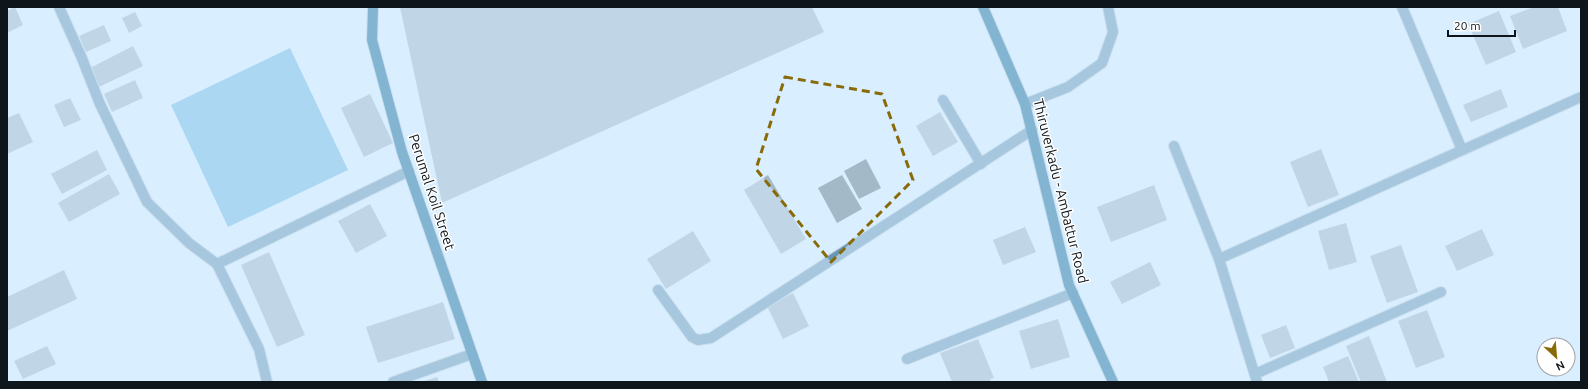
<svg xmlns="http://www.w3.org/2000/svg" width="1588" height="389" font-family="Ubuntu,sans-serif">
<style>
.forest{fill:#77bae4}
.building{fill:#a3b9c8}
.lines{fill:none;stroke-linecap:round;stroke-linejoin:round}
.lane-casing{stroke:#b9ccdb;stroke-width:12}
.street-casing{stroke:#b9ccdb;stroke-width:12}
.secondary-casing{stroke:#b9ccdb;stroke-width:12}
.lane{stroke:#6998b6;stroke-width:10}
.street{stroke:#6998b6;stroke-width:10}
.secondary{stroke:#1b6e9a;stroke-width:10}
.marked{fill:none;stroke:#896a08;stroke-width:3;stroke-dasharray:8 5;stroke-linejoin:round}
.labels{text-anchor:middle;stroke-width:3;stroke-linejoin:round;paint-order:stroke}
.street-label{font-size:14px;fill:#0e161b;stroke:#fff}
</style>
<rect width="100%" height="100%" fill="#d9efff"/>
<polygon class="forest" points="290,48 348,170 228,227 171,105"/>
<g class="building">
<polygon points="15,7 23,25 7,33 7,11"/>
<polygon points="400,7 812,7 824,32 442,203"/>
<polygon points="1534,7 1558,7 1567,31 1523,49 1510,16"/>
<polygon points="1499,11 1516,52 1486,65 1468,24"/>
<polygon points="135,12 142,26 129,33 122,18"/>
<polygon points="104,25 111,41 86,52 79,36"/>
<polygon points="133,46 143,66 99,87 90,68"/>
<polygon points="135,80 143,98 112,112 104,94"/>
<polygon points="1501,89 1508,107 1471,122 1463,105"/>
<polygon points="370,94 393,143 364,157 341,108"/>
<polygon points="70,98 81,120 64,127 54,105"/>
<polygon points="940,112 958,142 933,156 916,126"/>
<polygon points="19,113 33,142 7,154 7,118"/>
<polygon points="1321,149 1339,195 1308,207 1290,162"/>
<polygon points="97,150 107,170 62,194 51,174"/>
<polygon points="866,159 881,188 859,199 844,171"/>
<polygon points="109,174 120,194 69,222 58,203"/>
<polygon points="768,175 806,239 781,254 744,190"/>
<polygon points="842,175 862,209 837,223 818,188"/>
<polygon points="1154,185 1167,220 1111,242 1097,207"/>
<polygon points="370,204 387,236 356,253 338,221"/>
<polygon points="1346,223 1357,262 1329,270 1318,231"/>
<polygon points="1025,227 1036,252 1003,265 993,240"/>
<polygon points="1482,229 1494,255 1457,271 1445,246"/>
<polygon points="693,231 711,261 666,289 647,259"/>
<polygon points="1401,245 1418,292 1387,303 1370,256"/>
<polygon points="269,252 305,335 277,347 241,265"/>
<polygon points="1150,262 1161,285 1122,304 1110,282"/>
<polygon points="64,270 77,299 7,331 7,297"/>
<polygon points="793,293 809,326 783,339 767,306"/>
<polygon points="443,302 455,339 378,363 366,327"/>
<polygon points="1427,310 1445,357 1416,368 1398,321"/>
<polygon points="1058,319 1070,357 1031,369 1019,331"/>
<polygon points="1286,325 1295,348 1270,358 1261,335"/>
<polygon points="1369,336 1387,382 1361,382 1346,346"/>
<polygon points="978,339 994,378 990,379 991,382 952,382 940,353"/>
<polygon points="47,346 56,364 23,379 14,361"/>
<polygon points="1348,356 1359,382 1329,382 1323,367"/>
<polygon points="437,377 439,382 421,382"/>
</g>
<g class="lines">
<g class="lane-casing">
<polyline id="lane" points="1025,104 1068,87 1102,63 1113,32 1108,7"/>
</g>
<g class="street-casing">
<g id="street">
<polyline points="59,7 81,56 100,104 147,202 189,243 217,264 409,171"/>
<polyline points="1402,7 1462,150"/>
<polyline points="943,100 981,164"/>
<polyline points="1174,146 1219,259"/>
<polyline points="217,264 259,349 267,382"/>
<polyline points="658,290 692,337 698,340 711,338 1032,130"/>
<polyline points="907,359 1073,293"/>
<polyline points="1255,374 1441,292"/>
<polyline points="393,382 472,354"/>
<polyline points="1257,382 1219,259 1581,97"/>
</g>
</g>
<g class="secondary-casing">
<g id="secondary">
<polyline points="373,7 372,40 402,152 482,382"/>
<polyline points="983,7 1025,104 1069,285 1113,382"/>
</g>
</g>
<use href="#lane" class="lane"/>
<use href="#street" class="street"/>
<use href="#secondary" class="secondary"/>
</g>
<path d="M0 0H1588V389H0ZM785 77 882 94 913 180 831 262 756 169Z" fill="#d9efff" fill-opacity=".55" fill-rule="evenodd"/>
<path class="marked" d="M785 77 882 94 913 180 831 262 756 169Z"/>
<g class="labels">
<g class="street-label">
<text transform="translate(1061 191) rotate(76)" y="5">Thiruverkadu - Ambattur Road</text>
<text transform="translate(432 192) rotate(72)" y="5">Perumal Koil Street</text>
</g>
</g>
<rect width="1588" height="389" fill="none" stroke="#0e161b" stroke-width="16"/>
<g transform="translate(1556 357) rotate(154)"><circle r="19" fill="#ffffff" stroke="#9fa2a4"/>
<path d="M0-3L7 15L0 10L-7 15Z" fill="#896a08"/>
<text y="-6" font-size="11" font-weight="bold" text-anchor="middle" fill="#0e161b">N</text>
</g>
<path d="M1448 30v6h67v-6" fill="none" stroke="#0e161b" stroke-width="2"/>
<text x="1454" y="30" font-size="12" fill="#0e161b" stroke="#ffffff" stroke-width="3" paint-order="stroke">20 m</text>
</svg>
